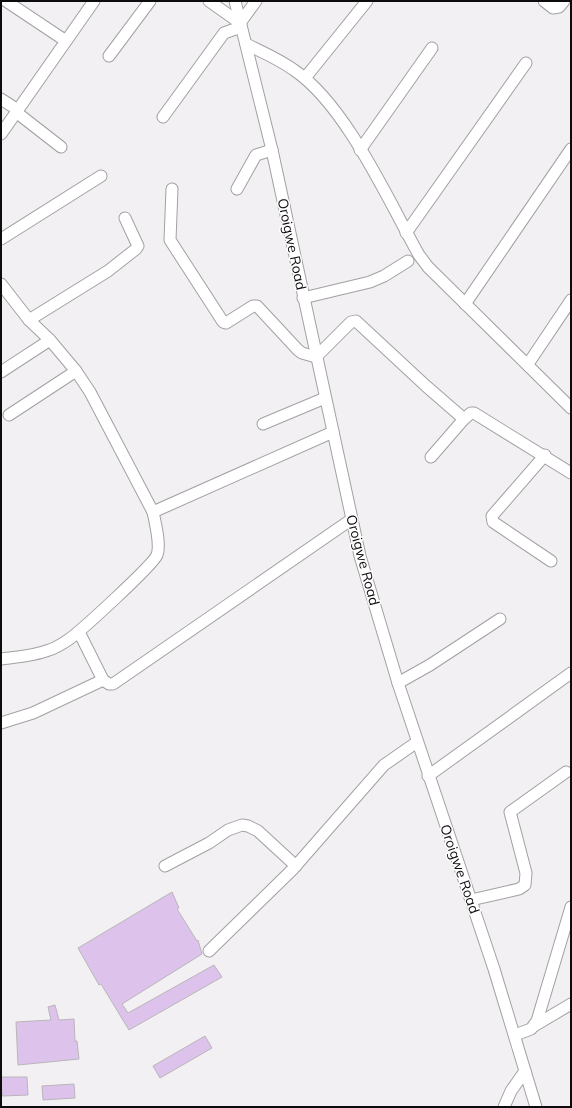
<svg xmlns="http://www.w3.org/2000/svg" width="572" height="1108" font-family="Mulish,sans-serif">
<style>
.building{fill:#ddc3ec;stroke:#b8b6b9}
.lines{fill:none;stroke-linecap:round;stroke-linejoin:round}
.minor-casing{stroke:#a2a0a3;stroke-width:13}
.minor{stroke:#fff;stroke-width:11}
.labels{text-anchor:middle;stroke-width:3;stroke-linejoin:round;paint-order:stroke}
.street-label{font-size:14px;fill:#0d0c0d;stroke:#fffeff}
</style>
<rect width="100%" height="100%" fill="#f2f0f3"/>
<g class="building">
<polygon points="172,892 179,908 177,909 197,941 198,940 202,954 122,1004 128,1013 214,965 222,977 129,1030 101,984 99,985 78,948"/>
<polygon points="55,1005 59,1020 74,1019 75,1041 77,1041 79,1059 18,1065 16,1022 51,1020 48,1007"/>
<polygon points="205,1036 212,1048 160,1078 153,1066"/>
<polygon points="1,1077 27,1077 28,1095 2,1096"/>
<polygon points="74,1084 75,1098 43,1100 42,1086"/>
</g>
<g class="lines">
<g class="minor-casing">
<g id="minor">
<polyline points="6,1 66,41"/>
<polyline points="209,1 240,23 256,1"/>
<polyline points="235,1 272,150 360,556 398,683 494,969 536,1107"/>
<polyline points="544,1 553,8 559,7 564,1"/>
<path d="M246 44C262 52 279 59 294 70 346 105 388 200 419 255L428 267 571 408"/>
<polyline points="109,56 150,1"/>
<polyline points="305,78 367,1"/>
<polyline points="1,99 18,110"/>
<polyline points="16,112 61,147"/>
<polyline points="163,117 224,33 241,27"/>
<polyline points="1,134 94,1"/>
<polyline points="360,150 432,48"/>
<polyline points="172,189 170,240 223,322 226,323 253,306 257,306 298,350 302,353 316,357 351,322 356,321 426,386 464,419 471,413 474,413 571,473"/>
<polyline points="237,189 256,155 272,150"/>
<polyline points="406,233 526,63"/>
<polyline points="1,239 101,176"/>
<path d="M1 284 29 320 50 340 76 371 90 392 153 512C155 522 161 545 157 555 153 565 81 631 68 640 62 644 56 648 49 650 34 656 17 657 1 659"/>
<polyline points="303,298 370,282 384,276 408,261"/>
<polyline points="465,304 571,149"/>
<polyline points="29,320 108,271 136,249 138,246 125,218"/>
<polyline points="528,364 571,300"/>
<polyline points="1,372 50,340"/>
<polyline points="9,415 76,371"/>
<polyline points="263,424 325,398"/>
<polyline points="545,455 492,516 493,522 551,561"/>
<polyline points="431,457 464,419"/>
<polyline points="153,512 333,432"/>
<polyline points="79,632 103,680 109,684 113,684 352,519"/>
<polyline points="398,683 430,665 500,619"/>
<polyline points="1,723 33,713 103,680"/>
<polyline points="428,776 571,673"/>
<polyline points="165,866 209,843 228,830 242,825 248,826 258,831 296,866"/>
<polyline points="471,900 519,889 525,885 526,873 510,812 566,772"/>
<polyline points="209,951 293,869 384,765 417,742"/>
<polyline points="534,1026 571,1004"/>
<polyline points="515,1035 531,1029 537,1021 571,907"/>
<polyline points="504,1107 511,1091 525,1071"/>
</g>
</g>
<use href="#minor" class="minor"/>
</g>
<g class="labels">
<g class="street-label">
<text transform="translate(292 244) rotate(78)" y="5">Oroigwe Road</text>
<text transform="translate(363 560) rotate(75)" y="5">Oroigwe Road</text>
<text transform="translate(460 869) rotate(71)" y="5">Oroigwe Road</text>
</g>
</g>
<rect width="572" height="1108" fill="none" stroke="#0d0c0d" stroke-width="4"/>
</svg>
